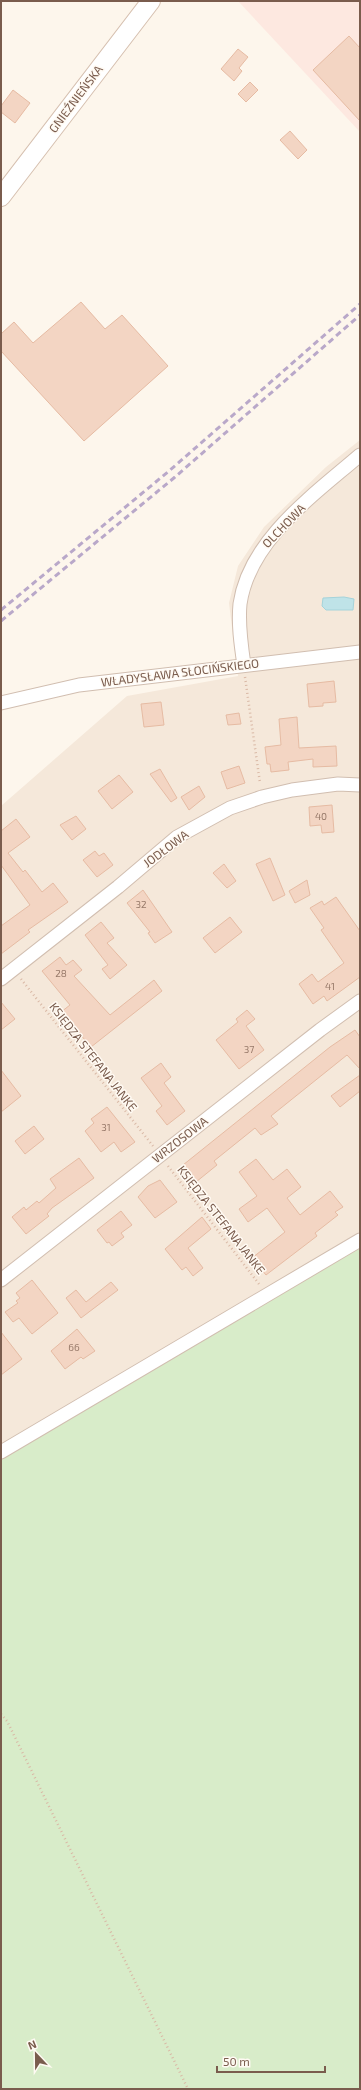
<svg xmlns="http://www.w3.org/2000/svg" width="361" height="2090" font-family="'Exo 2',sans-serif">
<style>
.residential{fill:#f5e8da}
.commercial{fill:#fde8e0}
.green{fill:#d8ecc9}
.water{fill:#bfe3e8;stroke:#a5d3da}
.building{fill:#f3d5c3;stroke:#e6bba3}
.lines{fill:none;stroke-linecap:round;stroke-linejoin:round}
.street-casing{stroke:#d1beb0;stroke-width:15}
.secondary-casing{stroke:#d6c0b0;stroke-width:20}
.path{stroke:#d9b8a5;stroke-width:2.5;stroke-dasharray:1 3;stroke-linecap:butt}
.street{stroke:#fff;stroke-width:13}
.secondary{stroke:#fff;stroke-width:18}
.rail{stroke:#b9a8c9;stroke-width:3;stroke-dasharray:6 4;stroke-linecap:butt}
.labels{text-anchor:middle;stroke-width:3;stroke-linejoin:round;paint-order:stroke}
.number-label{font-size:10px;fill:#987a6a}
.street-label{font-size:12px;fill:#7a5c4d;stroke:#fffaf3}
</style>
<rect width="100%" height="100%" fill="#fdf6ec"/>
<polygon class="residential" points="360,440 360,1238 1,1446 1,806 127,696 238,676 229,603 238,566 264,527 326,467"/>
<polygon class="commercial" points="238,1 360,1 360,132"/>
<polygon class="green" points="360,1238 360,2089 1,2089 1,1446"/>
<polygon class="water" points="344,597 354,599 353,610 326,610 322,606 323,598"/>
<g class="building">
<polygon points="349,36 360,48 360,121 313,70"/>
<polygon points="238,49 248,57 239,68 242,71 234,81 221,69"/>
<polygon points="250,82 258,90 246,102 238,94"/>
<polygon points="13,90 30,103 15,123 1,112 1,106"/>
<polygon points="290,131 307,150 298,159 280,140"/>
<polygon points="81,302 105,329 122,315 168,366 84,441 1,351 1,334 14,322 33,343"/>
<polygon points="334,681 336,702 323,703 323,706 309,707 307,684"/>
<polygon points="161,702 164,725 144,727 141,704"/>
<polygon points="239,713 241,724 228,725 226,715"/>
<polygon points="297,717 299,748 336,746 337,766 313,767 313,759 288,762 289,770 271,772 270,764 267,764 265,747 281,745 279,719"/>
<polygon points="239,766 245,783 227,789 221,772"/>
<polygon points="160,769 177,798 171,802 150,774"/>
<polygon points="119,775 133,792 112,809 98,791"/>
<polygon points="199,786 205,797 189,810 181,797"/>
<polygon points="332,805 334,832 322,833 321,825 310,826 309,807"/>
<polygon points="76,816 86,829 72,840 60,825"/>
<polygon points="16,819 30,837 8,853 23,872 25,870 42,892 53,883 68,902 28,930 30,932 1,954 1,926 30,905 1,865 1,831"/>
<polygon points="95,851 99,856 104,853 113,865 97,877 83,860"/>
<polygon points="270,858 285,895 273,901 256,864"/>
<polygon points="224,864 236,881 227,888 213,873"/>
<polygon points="307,880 310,895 295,903 289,891"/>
<polygon points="143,890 172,932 155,943 148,933 150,932 127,903"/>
<polygon points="336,897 360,931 360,977 327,1001 324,996 313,1004 299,984 312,974 318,982 344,963 321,930 324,928 310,908 322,901 324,905"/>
<polygon points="230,917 242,932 215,953 203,938"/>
<polygon points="101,922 114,938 107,943 127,965 110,979 102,969 108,965 85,935"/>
<polygon points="60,957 66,965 73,960 82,970 74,976 110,1015 154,980 162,991 91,1047 61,1012 70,1005 42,971"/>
<polygon points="1,1002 15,1019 1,1030"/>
<polygon points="247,1010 255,1019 246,1026 264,1050 239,1069 216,1040 238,1022 236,1019"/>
<polygon points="355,1030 360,1037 360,1069 347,1055 271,1116 278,1124 261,1135 255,1128 214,1161 217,1165 196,1182 183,1165 330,1047"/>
<polygon points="161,1063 171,1077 164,1083 185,1111 167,1125 156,1111 162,1106 141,1078"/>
<polygon points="1,1070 21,1096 1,1112"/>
<polygon points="360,1075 360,1091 340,1107 331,1096"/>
<polygon points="107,1107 135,1142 121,1152 114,1142 101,1152 85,1131 94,1123 91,1119"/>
<polygon points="34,1126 44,1139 25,1154 15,1141"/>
<polygon points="79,1158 94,1178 52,1208 47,1214 49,1216 26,1234 12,1217 24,1207 26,1210 37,1201 39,1203 56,1188 50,1179"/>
<polygon points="256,1159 273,1180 287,1169 301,1187 287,1198 300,1215 330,1191 343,1207 335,1212 338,1215 315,1233 317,1236 266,1275 252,1258 285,1232 267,1208 248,1222 239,1209 257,1196 239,1172"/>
<polygon points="160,1180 177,1202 155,1218 138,1197 148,1186"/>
<polygon points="121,1211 132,1225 121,1233 124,1237 112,1246 109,1242 107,1243 97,1230"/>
<polygon points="202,1217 211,1229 188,1248 203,1268 193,1276 186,1267 182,1270 165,1249"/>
<polygon points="32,1280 58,1313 32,1334 19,1318 13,1322 5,1312 18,1303 16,1301 20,1298 16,1293"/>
<polygon points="111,1282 118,1290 81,1318 66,1298 76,1290 86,1302"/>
<polygon points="77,1329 95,1351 83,1359 81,1357 65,1369 51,1351"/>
<polygon points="1,1332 22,1359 1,1375"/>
</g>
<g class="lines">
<g class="street-casing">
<g id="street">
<path d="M244 665C241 645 238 624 240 604 249 540 315 494 360 455"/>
<polyline points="1,703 79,685 360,652"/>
<polyline points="1,979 118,887 177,837 230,808 262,797 292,790 338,784 360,785"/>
<polyline points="1,1280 320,1030 360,1001"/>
<polyline points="1,1452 360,1240"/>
</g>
</g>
<g class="secondary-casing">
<polyline id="secondary" points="1,197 151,1"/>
</g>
<g class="path">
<polyline points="245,677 260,783"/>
<polyline points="21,979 153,1146"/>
<polyline points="168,1166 259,1284"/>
<polyline points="1,1714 7,1721 188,2089"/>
</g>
<use href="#street" class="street"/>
<use href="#secondary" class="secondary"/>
<g class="rail">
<polyline points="1,610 169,471 360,304"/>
<polyline points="1,621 175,477 360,315"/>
</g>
</g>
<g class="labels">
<g class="number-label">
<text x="321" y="820">40</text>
<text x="141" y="908">32</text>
<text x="61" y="977">28</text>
<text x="330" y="990">41</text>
<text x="249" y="1053">37</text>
<text x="106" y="1131">31</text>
<text x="74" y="1351">66</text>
</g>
<g class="street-label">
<text transform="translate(76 99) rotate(-53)" y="4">GNIEŹNIEŃSKA</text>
<text transform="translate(284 526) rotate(-46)" y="4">OLCHOWA</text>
<text transform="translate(180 673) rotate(-7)" y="4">WŁADYSŁAWA SŁOCIŃSKIEGO</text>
<text transform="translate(166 849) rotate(-37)" y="4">JODŁOWA</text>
<text transform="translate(93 1057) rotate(52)" y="4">KSIĘDZA STEFANA JANKE</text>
<text transform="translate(180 1140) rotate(-38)" y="4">WRZOSOWA</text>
<text transform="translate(221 1220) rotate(52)" y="4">KSIĘDZA STEFANA JANKE</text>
</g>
</g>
<rect width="361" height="2090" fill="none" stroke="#7a5c4d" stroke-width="4"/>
<g transform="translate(36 2054) rotate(338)" stroke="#fffaf3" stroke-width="3" paint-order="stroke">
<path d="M0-3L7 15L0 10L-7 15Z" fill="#7a5c4d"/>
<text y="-6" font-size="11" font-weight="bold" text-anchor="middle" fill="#7a5c4d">N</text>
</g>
<path d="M217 2066v6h108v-6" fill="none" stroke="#7a5c4d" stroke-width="2"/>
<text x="223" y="2066" font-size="12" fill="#7a5c4d" stroke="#fffaf3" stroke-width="3" paint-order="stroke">50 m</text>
</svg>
